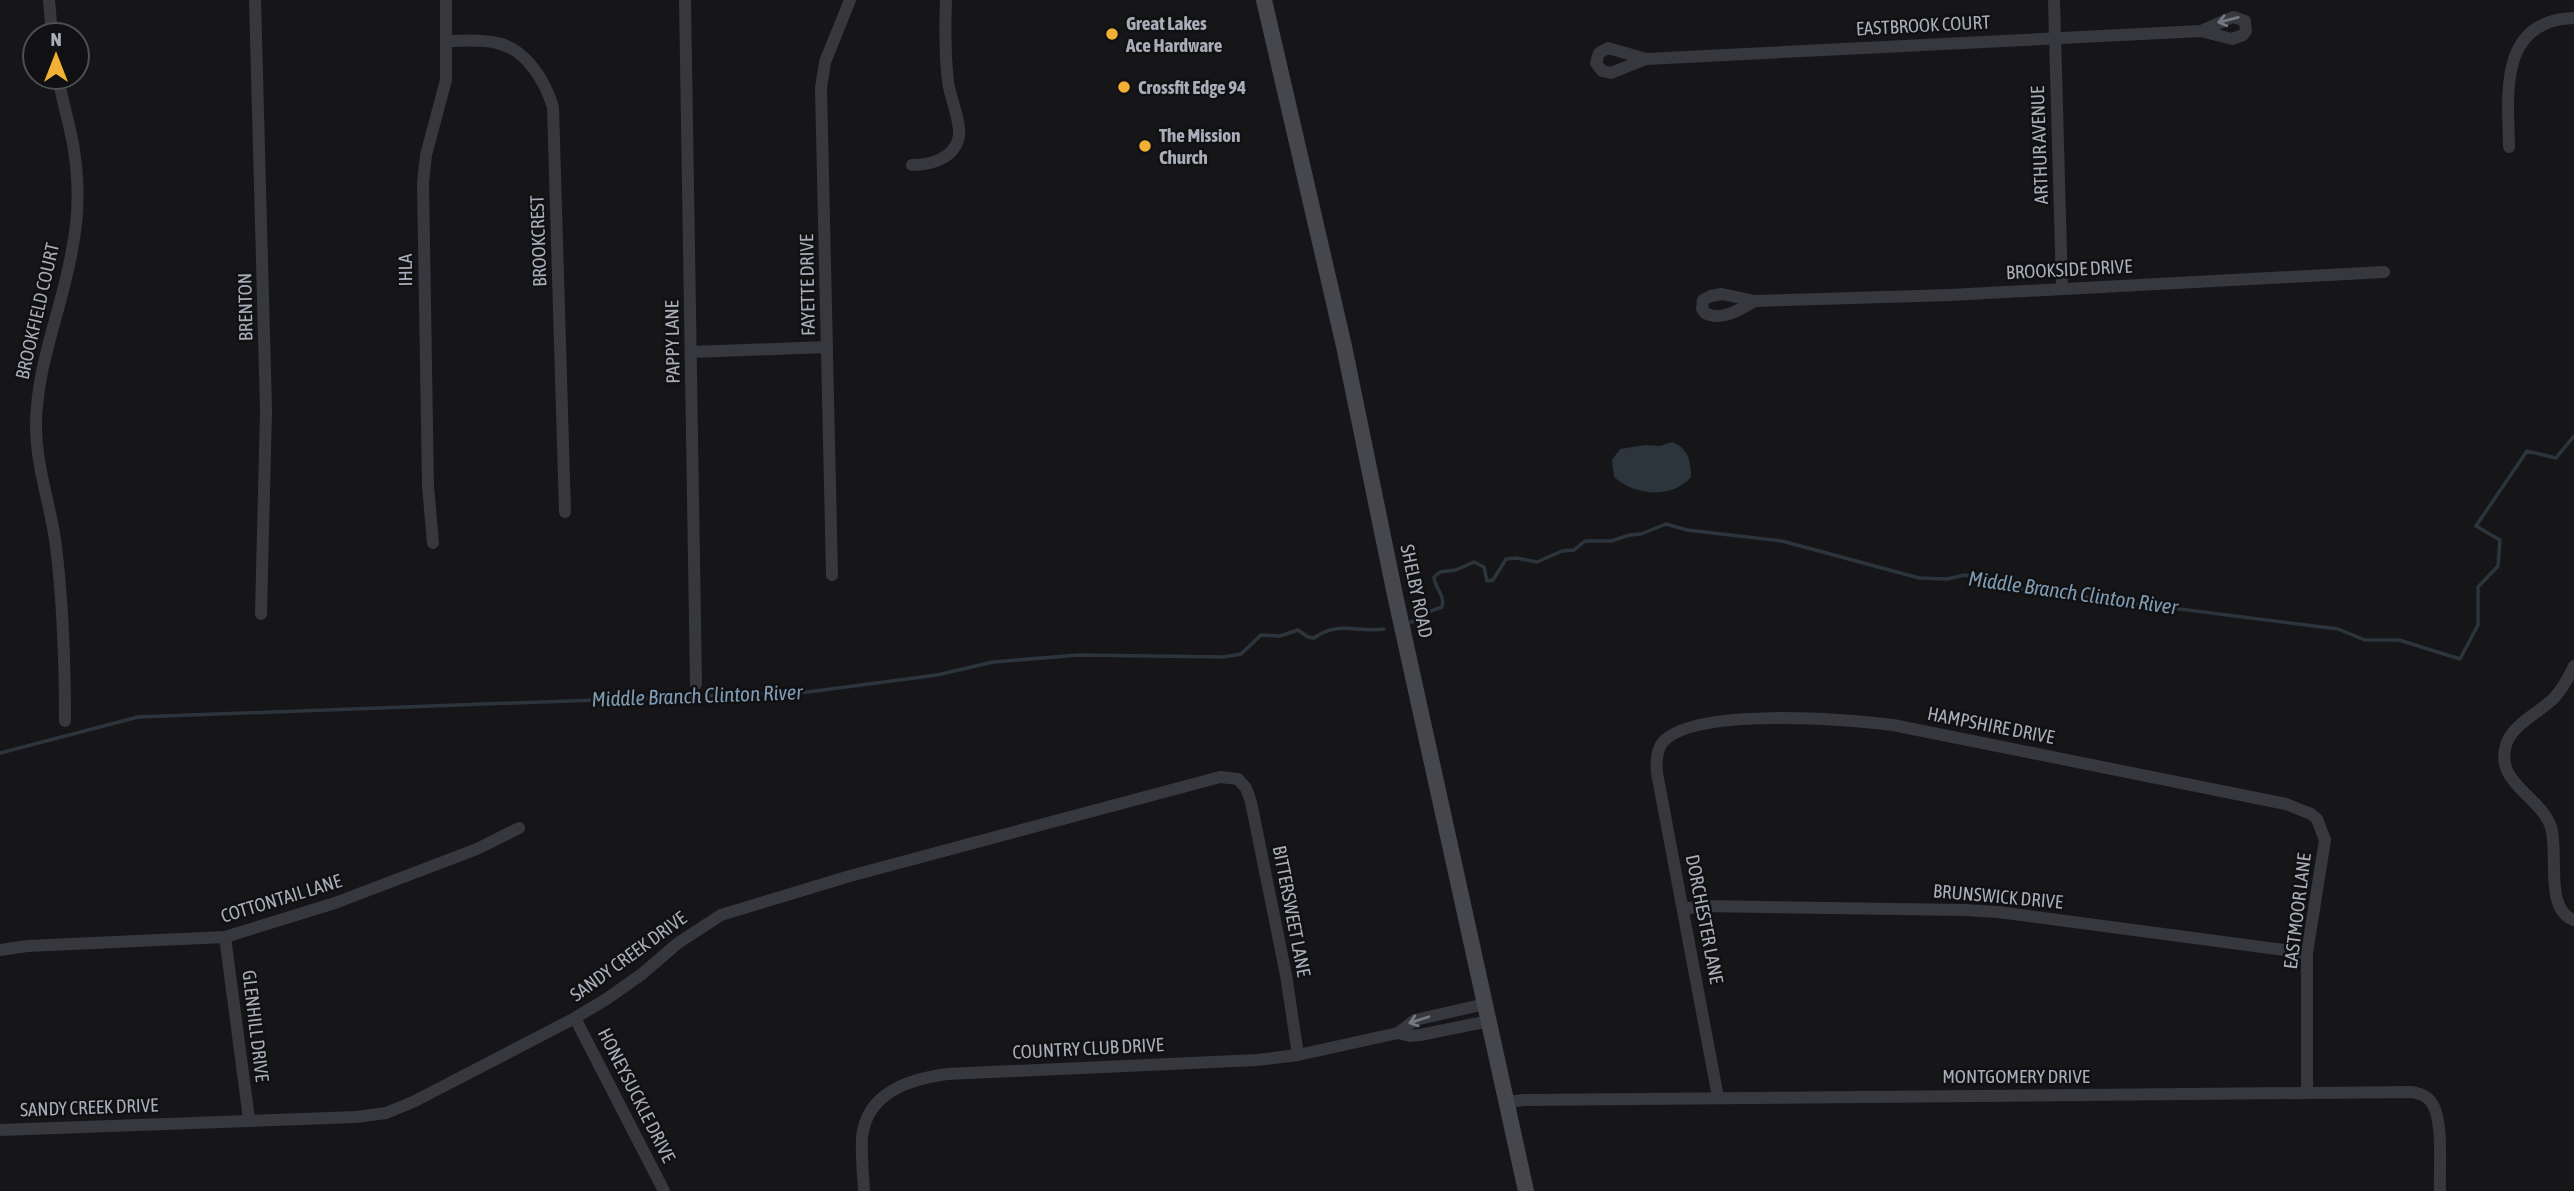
<svg xmlns="http://www.w3.org/2000/svg" width="2574" height="1191" font-family="'Asap Condensed',sans-serif">
<style>
.water{fill:#2c353c}
.lines{fill:none;stroke-linecap:round;stroke-linejoin:round}
.stream{stroke:#2c353c;stroke-width:3.5}
.street{stroke:#37383d;stroke-width:12}
.secondary{stroke:#45474d;stroke-width:16}
.oneway{stroke:#757881}
.poi-dot{fill:#f2b134;stroke:#111113;stroke-width:2.5}
.labels{text-anchor:middle;stroke-width:5;stroke-linejoin:round;paint-order:stroke}
.poi-label{font-size:19px;font-weight:bold;fill:#a8adb8;stroke:#111113;text-anchor:start}
.street-label{font-size:19px;fill:#a8adb8;stroke:#111113}
.water-label{font-size:21px;font-style:italic;fill:#7f9bb3;stroke:#111113}
</style>
<rect width="100%" height="100%" fill="#161618"/>
<path class="water" d="M1672 442C1688 448 1691 461 1691 477 1672 499 1635 496 1614 477L1612 460 1620 449 1645 445 1660 446Z"/>
<g class="lines">
<g class="stream">
<path d="M1411 622 1419 620 1422 614 1442 607C1445 593 1435 590 1434 577L1440 572 1456 570 1474 562 1484 567 1487 581 1493 580 1506 559 1516 558 1537 562 1562 551 1574 550 1585 541H1611L1630 535 1641 534 1666 524 1687 530 1782 541 1919 578 1947 579 1965 575 2015 588 2338 629 2365 640H2399L2460 659 2478 625V587L2498 566 2500 540 2476 526 2527 451 2556 458 2574 436"/>
<path d="M0 753 138 717 808 692 937 675 993 662 1079 655 1224 657 1241 654 1261 635 1280 636 1298 630 1308 637 1314 638C1338 620 1357 633 1384 629"/>
</g>
<g class="street">
<polyline points="49,0 52,35"/>
<polyline points="255,0 266,410 261,614"/>
<polyline points="685,0 696,684"/>
<polyline points="2054,0 2062,288"/>
<path d="M447 41C464 41 481 39 497 43 526 49 545 81 553 107L565 512"/>
<polyline points="1646,59 1611,73 1602,71 1596,63 1599,53 1608,48 1646,59 2201,31 2232,39 2243,35 2246,31 2245,21 2233,17 2201,31"/>
<path d="M58 77C62 100 69 122 73 144 79 178 79 216 72 250 62 309 36 366 36 426 36 467 51 506 56 546 63 604 65 662 65 721"/>
<path d="M2509 147C2508 95 2498 20 2574 18"/>
<path d="M912 165C932 165 955 158 959 136 961 122 950 97 948 82 945 55 945 27 946 0"/>
<path d="M1722 294 1755 301C1740 309 1722 322 1705 313L1702 309 1703 300 1711 296Z"/>
<polyline points="1755,301 1950,295 2384,272"/>
<polyline points="692,352 827,347"/>
<polyline points="433,543 428,486 423,183 426,155 446,80 446,0"/>
<polyline points="832,575 821,88 825,62 850,0"/>
<path d="M2574 666C2569 677 2562 689 2554 698 2540 712 2515 723 2507 742 2492 782 2540 795 2551 827 2559 854 2544 910 2574 920"/>
<polyline points="1683,909 1703,906 1964,910 1998,912 2307,953"/>
<polyline points="225,937 249,1119"/>
<polyline points="0,950 27,946 225,937 335,903 477,849 519,828"/>
<polyline points="1485,1004 1415,1020 1398,1033 1410,1036 1420,1035 1489,1021"/>
<polyline points="575,1018 664,1191"/>
<path d="M1718 1097 1657 773C1656 762 1656 750 1663 742 1694 707 1848 719 1893 725L2286 804 2311 814 2317 819 2325 840 2307 953V1093"/>
<path d="M1507 1102 1524 1100 2412 1092C2420 1094 2426 1095 2431 1102 2444 1118 2439 1169 2440 1191"/>
<polyline points="0,1130 356,1117 386,1113 413,1102 575,1018 608,998 642,974 678,943 721,915 850,876 1220,777 1238,779 1246,788 1251,802 1286,975 1298,1055"/>
<path d="M864 1191C863 1173 861 1154 862 1137 867 1092 910 1079 947 1074L1257 1060 1298 1055 1398 1033"/>
</g>
<polyline class="secondary" points="1264,0 1344,346 1395,595 1526,1191"/>
</g>
<defs><path id="oneway-shaft" d="M-6 0H5M1.5-3L5.5 0L1.5 3" fill="none" stroke-width="1.6" stroke-linecap="round" stroke-linejoin="round" transform="scale(1.75)"/></defs>
<g class="oneway">
<use href="#oneway-shaft" transform="translate(2228 20) rotate(166)"/>
<use href="#oneway-shaft" transform="translate(1419 1020) rotate(162)"/>
</g>
<g class="poi-dot">
<circle cx="1112" cy="34" r="7"/>
<circle cx="1124" cy="87" r="7"/>
<circle cx="1145" cy="146" r="7"/>
</g>
<g class="labels">
<g class="poi-label">
<text x="1126" y="30">Great Lakes<tspan x="1126" dy="22">Ace Hardware</tspan></text>
<text x="1138" y="94">Crossfit Edge 94</text>
<text x="1159" y="142">The Mission<tspan x="1159" dy="22">Church</tspan></text>
</g>
<g class="street-label">
<text transform="translate(1923 25) rotate(-3)" y="7">EASTBROOK COURT</text>
<text transform="translate(2039 145) rotate(-92)" y="7">ARTHUR AVENUE</text>
<text transform="translate(538 241) rotate(-92)" y="7">BROOKCREST</text>
<text transform="translate(2069 269) rotate(-3)" y="7">BROOKSIDE DRIVE</text>
<text transform="translate(405 270) rotate(-91)" y="7">IHLA</text>
<text transform="translate(807 285) rotate(-91)" y="7">FAYETTE DRIVE</text>
<text transform="translate(245 307) rotate(-91)" y="7">BRENTON</text>
<text transform="translate(37 311) rotate(-77)" y="7">BROOKFIELD COURT</text>
<text transform="translate(672 342) rotate(-91)" y="7">PAPPY LANE</text>
<text transform="translate(1417 591) rotate(78)" y="7">SHELBY ROAD</text>
<text transform="translate(1991 725) rotate(11)" y="7">HAMPSHIRE DRIVE</text>
<text transform="translate(1998 896) rotate(5)" y="7">BRUNSWICK DRIVE</text>
<text transform="translate(281 898) rotate(-17)" y="7">COTTONTAIL LANE</text>
<text transform="translate(1292 911) rotate(79)" y="7">BITTERSWEET LANE</text>
<text transform="translate(2297 911) rotate(-83)" y="7">EASTMOOR LANE</text>
<text transform="translate(1705 919) rotate(79)" y="7">DORCHESTER LANE</text>
<text transform="translate(628 956) rotate(-36)" y="7">SANDY CREEK DRIVE</text>
<text transform="translate(256 1026) rotate(83)" y="7">GLENHILL DRIVE</text>
<text transform="translate(1088 1048) rotate(-3)" y="7">COUNTRY CLUB DRIVE</text>
<text x="2016" y="1083">MONTGOMERY DRIVE</text>
<text transform="translate(637 1095) rotate(63)" y="7">HONEYSUCKLE DRIVE</text>
<text transform="translate(89 1107) rotate(-2)" y="7">SANDY CREEK DRIVE</text>
</g>
<g class="water-label">
<text transform="translate(2073 593) rotate(8)" y="7">Middle Branch Clinton River</text>
<text transform="translate(697 696) rotate(-2)" y="7">Middle Branch Clinton River</text>
</g>
</g>
<g transform="translate(56 56)"><circle r="33" fill="#111113" stroke="#4d4f55" stroke-width="2"/>
<path d="M0-5L12 26L0 18L-12 26Z" fill="#f2b134"/>
<text y="-10" font-size="19" font-weight="bold" text-anchor="middle" fill="#a8adb8">N</text>
</g>
</svg>
